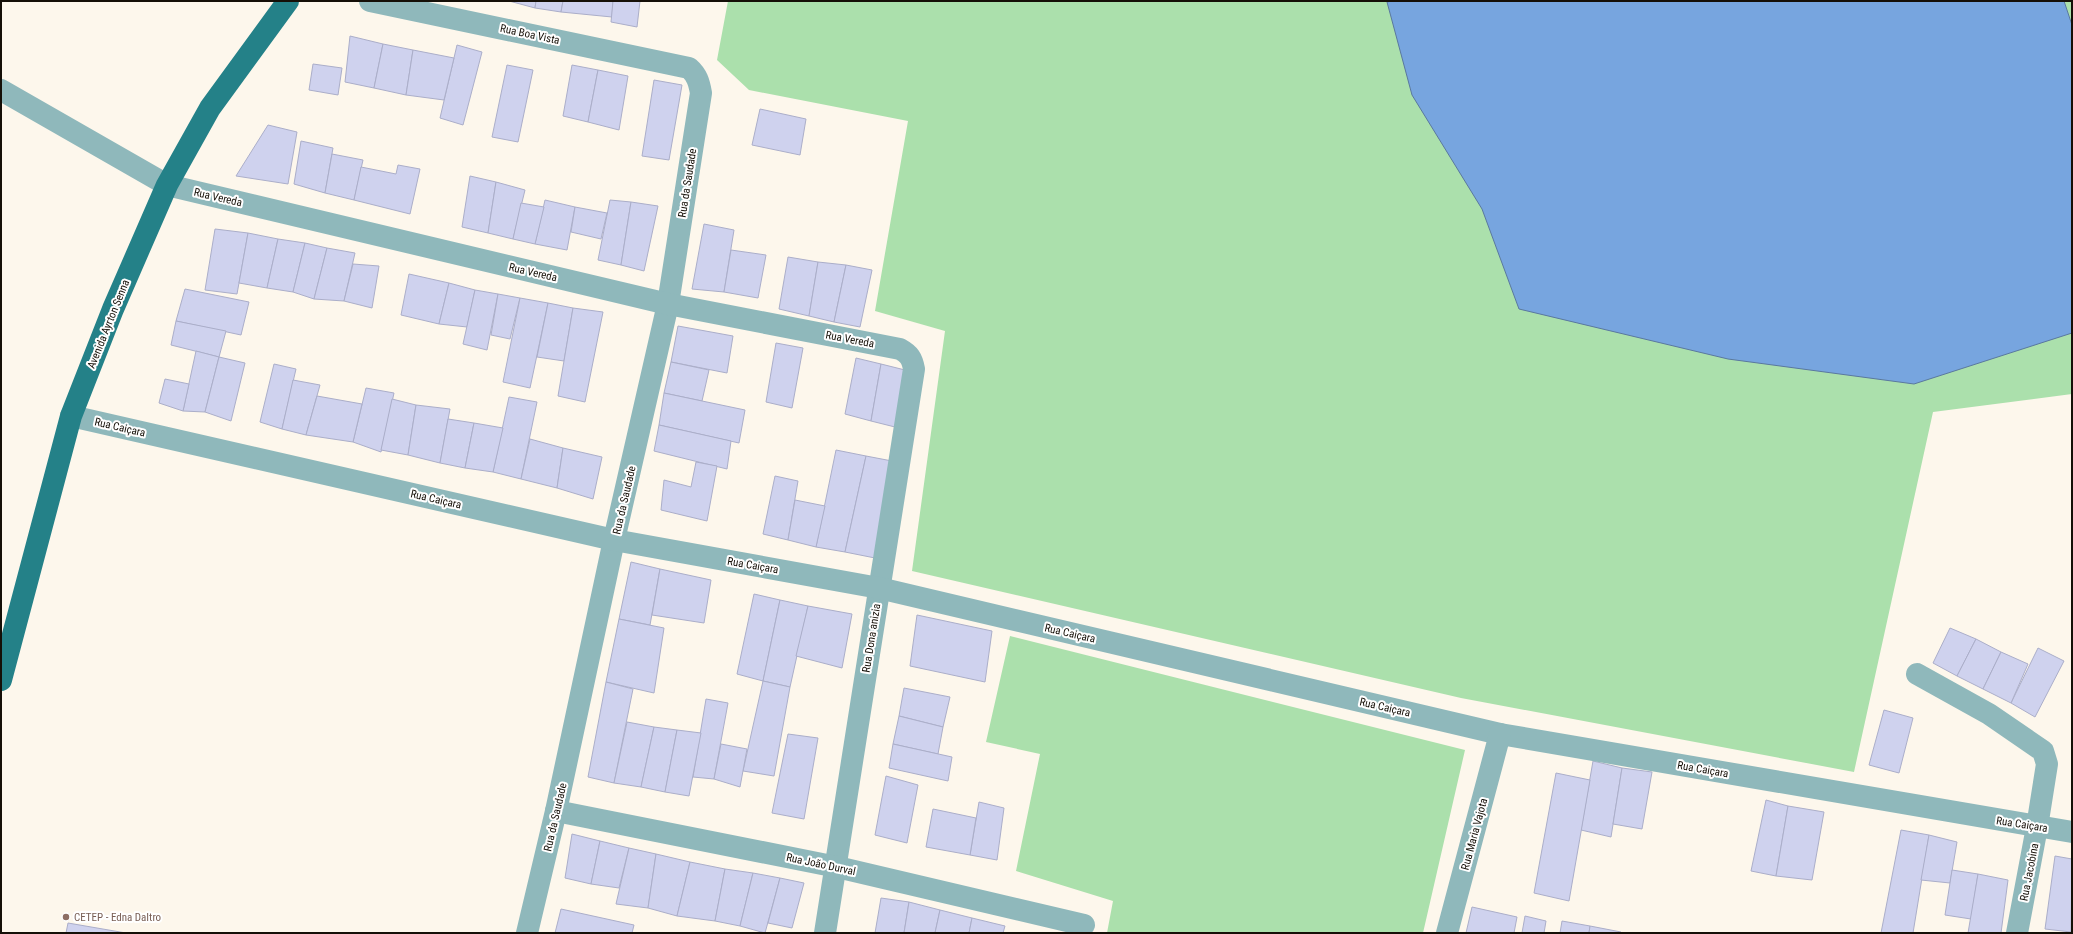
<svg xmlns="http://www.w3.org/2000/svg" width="2073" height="934" font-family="'Roboto Condensed',sans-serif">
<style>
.green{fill:#abe0ac}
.water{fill:#77a5df;stroke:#5a789e}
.building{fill:#cfd2ee;stroke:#abaec9}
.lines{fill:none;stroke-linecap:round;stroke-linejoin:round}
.street{stroke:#8fb8bb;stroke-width:22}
.primary{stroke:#248188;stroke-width:22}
.education-dot{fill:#8d6e63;stroke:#fff;stroke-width:1.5}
.labels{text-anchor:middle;stroke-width:4;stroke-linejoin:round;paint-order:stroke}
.street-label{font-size:11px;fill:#150f07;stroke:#fff}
.education-label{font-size:11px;fill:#785e54;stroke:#fff;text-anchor:start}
</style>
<rect width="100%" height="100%" fill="#fdf7ec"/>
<g class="green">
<polygon points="728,1 2072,1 2072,394 1933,412 1854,772 1461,698 912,571 945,331 875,311 908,121 749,90 717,60"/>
<polygon points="1010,636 1465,750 1423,933 1107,933 1113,901 1016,871 1040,754 986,742"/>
</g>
<polygon class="water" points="1392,1 2064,1 2072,25 2072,333 1914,384 1728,359 1519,309 1482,209 1412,95 1387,2"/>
<g class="building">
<polygon points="509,1 536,1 535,8"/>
<polygon points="536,1 563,1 561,12 535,8"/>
<polygon points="563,1 613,1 612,17 561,12"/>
<polygon points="613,1 640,1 637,27 611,22"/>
<polygon points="350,36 383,44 374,88 345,82"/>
<polygon points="383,44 413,50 406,95 374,88"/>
<polygon points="457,45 482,52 463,125 440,118"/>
<polygon points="413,50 454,58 444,100 406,95"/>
<polygon points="313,64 342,68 338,95 309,90"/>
<polygon points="507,65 533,70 518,142 492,137"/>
<polygon points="572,65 598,70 588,122 563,116"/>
<polygon points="598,70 628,76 619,130 588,122"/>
<polygon points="654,80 682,85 669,160 642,156"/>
<polygon points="760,109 806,119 800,155 752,145"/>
<polygon points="268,125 297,132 288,184 236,176"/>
<polygon points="301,141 333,148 325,193 294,184"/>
<polygon points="332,154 363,160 354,200 325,193"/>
<polygon points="398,165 420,169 410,214 354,200 361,167 396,174"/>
<polygon points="470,176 496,182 488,233 462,227"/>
<polygon points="496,182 525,190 513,239 488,233"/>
<polygon points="545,200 575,207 567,250 535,244"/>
<polygon points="610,200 631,202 621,265 598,260"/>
<polygon points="631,202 658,206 644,271 621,265"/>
<polygon points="521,203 544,207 535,244 513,239"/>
<polygon points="575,207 607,213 601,239 571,232"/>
<polygon points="704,224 734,230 724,292 692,289"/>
<polygon points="215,229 248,233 237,294 205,290"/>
<polygon points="248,233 278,239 267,288 239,283"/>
<polygon points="278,239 305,243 293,292 267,288"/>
<polygon points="305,243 327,248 314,299 293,292"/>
<polygon points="327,248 355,253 344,301 314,299"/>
<polygon points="731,250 766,255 758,298 724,292"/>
<polygon points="788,257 818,262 809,316 779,309"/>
<polygon points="818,262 846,265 834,322 809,316"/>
<polygon points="353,264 379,266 372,308 344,301"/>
<polygon points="846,265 872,270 860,327 834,322"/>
<polygon points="409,274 449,283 439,324 401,315"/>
<polygon points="449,283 475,290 467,327 439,324"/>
<polygon points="185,289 249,302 241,335 176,321"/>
<polygon points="475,290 498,294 487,350 463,344"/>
<polygon points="498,294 520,298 510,339 491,335"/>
<polygon points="520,298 548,303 530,388 503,382"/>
<polygon points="548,303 573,308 564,361 537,357"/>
<polygon points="573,308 603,312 585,402 558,396"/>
<polygon points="176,321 226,331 219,357 171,345"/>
<polygon points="678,326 733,336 727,373 671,362"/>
<polygon points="776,343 803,348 792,408 766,402"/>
<polygon points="196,351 219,357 205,412 183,411"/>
<polygon points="219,357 245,363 231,421 205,412"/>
<polygon points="856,358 881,364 871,421 845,414"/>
<polygon points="671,362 709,370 702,401 664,393"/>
<polygon points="274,364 296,369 282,429 260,422"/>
<polygon points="881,364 905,370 895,427 871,421"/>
<polygon points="165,379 189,384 183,411 159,403"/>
<polygon points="293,380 320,385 306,435 282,429"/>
<polygon points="366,388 394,393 381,452 353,442"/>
<polygon points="664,393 745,410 739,443 659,425"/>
<polygon points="317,396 362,404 353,442 306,435"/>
<polygon points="509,397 537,402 521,479 493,472"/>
<polygon points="392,399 416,405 408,455 381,450"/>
<polygon points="416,405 450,409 440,463 408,455"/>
<polygon points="448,419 474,423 465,468 440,463"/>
<polygon points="474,423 503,428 493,472 465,468"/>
<polygon points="659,425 731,441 727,469 654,451"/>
<polygon points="530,439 563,448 557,488 521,479"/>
<polygon points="563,448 602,457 593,499 557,488"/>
<polygon points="836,450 866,456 845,552 816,547"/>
<polygon points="866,456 892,461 875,558 845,552"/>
<polygon points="696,462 717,466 707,521 661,510 664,480 691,487"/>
<polygon points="775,476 798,481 788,540 763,534"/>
<polygon points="795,500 825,506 816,547 788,540"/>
<polygon points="631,562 660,569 650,625 619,619"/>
<polygon points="660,569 711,580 704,623 652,615"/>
<polygon points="754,594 780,600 763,681 737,674"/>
<polygon points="780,600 808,606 790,687 763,681"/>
<polygon points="808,606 852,614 842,668 796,656"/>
<polygon points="917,615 992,631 985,682 910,666"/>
<polygon points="619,619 664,628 654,693 606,682"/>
<polygon points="1950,628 1976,639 1957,676 1933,663"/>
<polygon points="1976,639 2001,652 1983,689 1957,676"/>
<polygon points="2038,648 2064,661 2035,717 2011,703"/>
<polygon points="2001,652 2028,664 2011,703 1983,689"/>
<polygon points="763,681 790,687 774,776 743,771"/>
<polygon points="606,682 633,689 614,783 588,777"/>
<polygon points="904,688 950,697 943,727 899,716"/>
<polygon points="706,699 728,703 714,779 693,777"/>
<polygon points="1884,710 1913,718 1899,773 1869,765"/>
<polygon points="899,716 943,727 938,754 893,744"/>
<polygon points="627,722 654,727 641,787 614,783"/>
<polygon points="654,727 677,730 665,792 641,787"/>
<polygon points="677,730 701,733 689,796 665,792"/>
<polygon points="788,734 818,738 804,819 772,813"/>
<polygon points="721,744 747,749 740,787 714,779"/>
<polygon points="893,744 952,757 948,781 889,768"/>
<polygon points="1593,761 1622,768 1611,837 1581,830"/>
<polygon points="1622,768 1652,772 1642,829 1613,824"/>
<polygon points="1556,773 1590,780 1569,901 1534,893"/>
<polygon points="886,776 918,785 907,843 875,835"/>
<polygon points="1766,800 1788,806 1776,876 1751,871"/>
<polygon points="979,802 1004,808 997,860 970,855"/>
<polygon points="1788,806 1824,812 1812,880 1776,876"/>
<polygon points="933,809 976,818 970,855 926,847"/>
<polygon points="1901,830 1929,835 1913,933 1881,933"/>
<polygon points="572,834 600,841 591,884 565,878"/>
<polygon points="1929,835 1957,842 1950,883 1921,880"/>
<polygon points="600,841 629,848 619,888 591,884"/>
<polygon points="629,848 656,854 648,908 616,904"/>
<polygon points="656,854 690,862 677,916 648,908"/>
<polygon points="2055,856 2072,859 2071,932 2045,929"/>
<polygon points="690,862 725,869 715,921 677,916"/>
<polygon points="725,869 753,873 740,926 715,921"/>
<polygon points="1952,870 1978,874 1971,919 1945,915"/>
<polygon points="753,873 780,878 765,933 740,926"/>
<polygon points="1978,874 2008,880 2001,933 1968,933"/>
<polygon points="780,878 804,883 792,928 768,923"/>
<polygon points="881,898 909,902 904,933 875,933"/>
<polygon points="909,902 940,910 935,933 904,933"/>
<polygon points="1472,907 1517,917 1514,933 1466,933"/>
<polygon points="561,909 634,925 632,933 555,933"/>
<polygon points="940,910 972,918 969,933 935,933"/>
<polygon points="1525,916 1546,921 1544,933 1522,933"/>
<polygon points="972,918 1005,926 1003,933 969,933"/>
<polygon points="1562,921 1590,926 1589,933 1560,933"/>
<polygon points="68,923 126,933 66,933"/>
<polygon points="1590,926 1621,932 1620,933 1589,933"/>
</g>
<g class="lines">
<g class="street">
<path d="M370 1 689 68C697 75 699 82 701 93L668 304 614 540 556 811 527 933"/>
<path d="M1 90 167 185 668 304 900 349C909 354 912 358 914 369L825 933"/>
<polyline points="71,416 614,540 879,588 1500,734 2072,832"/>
<polyline points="1917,674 1989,714 2043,751 2047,764 2037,827 2017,933"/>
<polyline points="556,811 837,867 1084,925"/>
<polyline points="1447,933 1500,734"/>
</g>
<polyline class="primary" points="1,680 71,416 113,309 167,185 210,108 288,1"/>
</g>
<circle class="education-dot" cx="66" cy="917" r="4"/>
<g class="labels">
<g class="street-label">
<text transform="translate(530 34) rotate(12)" y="4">Rua Boa Vista</text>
<text transform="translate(687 183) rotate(-81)" y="4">Rua da Saudade</text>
<text transform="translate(218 197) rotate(13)" y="4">Rua Vereda</text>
<text transform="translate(533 272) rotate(13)" y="4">Rua Vereda</text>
<text transform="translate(108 324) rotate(-68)" y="4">Avenida Ayrton Senna</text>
<text transform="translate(850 339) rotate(11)" y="4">Rua Vereda</text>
<text transform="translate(120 427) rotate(13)" y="4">Rua Caiçara</text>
<text transform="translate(436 499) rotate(13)" y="4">Rua Caiçara</text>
<text transform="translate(624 500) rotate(-77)" y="4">Rua da Saudade</text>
<text transform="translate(753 565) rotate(10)" y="4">Rua Caiçara</text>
<text transform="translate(1070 633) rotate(13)" y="4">Rua Caiçara</text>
<text transform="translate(871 638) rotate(-81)" y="4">Rua Dona anizia</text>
<text transform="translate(1385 707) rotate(13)" y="4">Rua Caiçara</text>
<text transform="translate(1703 769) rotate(10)" y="4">Rua Caiçara</text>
<text transform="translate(555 817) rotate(-77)" y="4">Rua da Saudade</text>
<text transform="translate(2022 824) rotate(9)" y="4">Rua Caiçara</text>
<text transform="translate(1474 834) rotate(-75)" y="4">Rua Maria Vajota</text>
<text transform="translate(821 864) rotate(12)" y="4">Rua João Durval</text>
<text transform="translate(2029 872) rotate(-79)" y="4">Rua Jacobina</text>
</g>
<g class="education-label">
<text x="74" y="921">CETEP - Edna DaItro</text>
</g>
</g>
<rect width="2073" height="934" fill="none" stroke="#150f07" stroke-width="4"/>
</svg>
